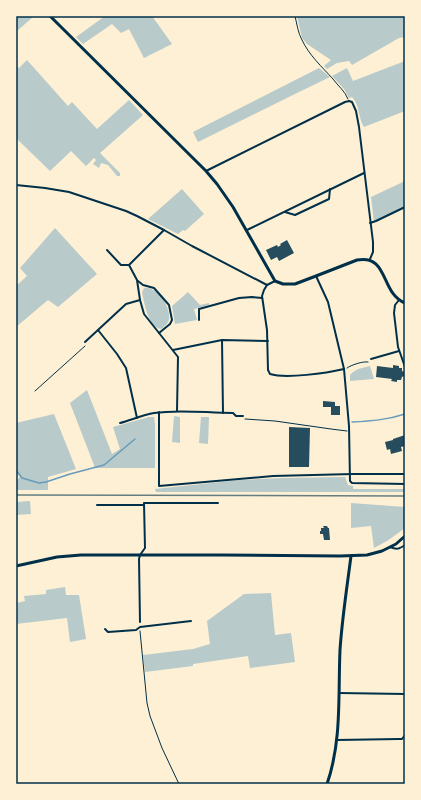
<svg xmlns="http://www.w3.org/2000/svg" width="421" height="800" font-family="'Crimson Pro',serif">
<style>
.green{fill:#b9caca}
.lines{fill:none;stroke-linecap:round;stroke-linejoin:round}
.stream{stroke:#669bbc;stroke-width:1.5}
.building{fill:#264d5e}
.path{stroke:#003049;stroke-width:1}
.minor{stroke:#003049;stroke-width:2}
.tertiary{stroke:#003049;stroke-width:3}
.rail{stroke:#657d81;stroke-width:1.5}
.neatline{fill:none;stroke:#003049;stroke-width:1.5}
</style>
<rect width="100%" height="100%" fill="#fdf0d5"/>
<g class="green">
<polygon points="16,16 34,16 16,32"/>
<polygon points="105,16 152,16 172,44 144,58 129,29 121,33 112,24 83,44 76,37"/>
<polygon points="297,16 405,16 405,37 399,38 352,65 349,61 337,63 327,69 324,66 331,60 307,44 302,38"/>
<polygon points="27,60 68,106 72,102 97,129 129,100 143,115 100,153 120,173 120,176 117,176 108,165 101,163 99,168 93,164 96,160 94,158 86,166 71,151 50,171 16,138 16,65 19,68"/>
<path d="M405 61V111L364 127C358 118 360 105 352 97L349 98 344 89 332 76 347 68 353 81Z"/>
<polygon points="319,68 330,77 297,93 198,142 193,132"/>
<polygon points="405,181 405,206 374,222 371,197"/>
<polygon points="182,189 204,214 185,231 183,230 178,234 148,219"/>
<polygon points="55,228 97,274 58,307 48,300 16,327 16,286 27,276 20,268"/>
<path d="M144 288C157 286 171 307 169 319 168 324 165 326 161 329 148 327 144 302 142 292Z"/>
<polygon points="188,292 200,305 209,303 209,305 194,309 197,320 175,324 172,306"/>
<polygon points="370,366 374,379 350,381 350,375 353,372 358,369"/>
<polygon points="87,390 112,454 120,449 113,427 149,417 154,417 155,424 155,468 95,468 94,467 94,465 70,403"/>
<polygon points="54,414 76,469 48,477 48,490 16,490 16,481 20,477 16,472 16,423"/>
<polygon points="174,416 180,417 180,443 172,442"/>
<polygon points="201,417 209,417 208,444 199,443"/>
<polygon points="345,477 348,485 353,486 353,489 405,489 405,492 156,492 155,489 239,480 283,478"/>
<polygon points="30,501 31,514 16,515 16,502"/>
<polygon points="351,503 405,507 405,528 387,541 374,548 371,526 351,528"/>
<polygon points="65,587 66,595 79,595 86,639 70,642 67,618 16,624 16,610 18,609 17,603 25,601 24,596 46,594 46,590"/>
<polygon points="271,593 275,635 291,633 295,662 250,668 248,656 193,664 193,666 145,672 143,655 193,649 210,644 207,621 244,594"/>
</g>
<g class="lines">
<g class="stream">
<path d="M352 422C371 421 387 420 405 414"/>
<polyline points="16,470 22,478 39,483 46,482 70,474 104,465 135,439"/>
</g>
</g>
<g class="building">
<polygon points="287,240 294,253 279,261 277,257 271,260 266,250 277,245 278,247 281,245 280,244"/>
<polygon points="393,365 399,366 399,368 402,368 402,371 404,372 405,374 404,376 402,377 401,380 397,380 397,382 391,381 392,379 376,377 377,366 393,368"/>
<polygon points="323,401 335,402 335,406 340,406 340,415 331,415 331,407 323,407"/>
<polygon points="289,427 310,428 309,467 289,467"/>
<polygon points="405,435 405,446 401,447 402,451 391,454 390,449 387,450 385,442 393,440 393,439"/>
<polygon points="323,526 327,526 328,528 329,528 330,540 324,540 323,534 320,534 320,531 321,531 321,528 324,528"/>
</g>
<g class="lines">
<g class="path">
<path d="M295 16C297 24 298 33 302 40 309 55 322 67 333 79 338 86 345 91 348 99"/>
<path d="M347 368C351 365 363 361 368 362"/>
<polyline points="35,391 85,346"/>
<polyline points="245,419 275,421 331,429 347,431"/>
<polyline points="140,631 147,703 150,716 162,748 179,784"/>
</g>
<g class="minor">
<polyline points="206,171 345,102 349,101 352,102 356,111 359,127 373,242 373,252 370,259"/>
<polyline points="16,185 45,188 69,192 126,211 137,216 164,230 192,246 267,285"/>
<polyline points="285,212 295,215 329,199 330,189"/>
<polyline points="370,223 376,221 405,207"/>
<polyline points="164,230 129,265 137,280 140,300 144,314 178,357 177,411"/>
<polyline points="247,230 364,173"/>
<polyline points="107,250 121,265 129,265"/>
<polyline points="316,276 328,302 344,369 349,426 350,481 352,483 405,484"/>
<polyline points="138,281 143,285 154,288 169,305 172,320 170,324 159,333"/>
<path d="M267 285 264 290 262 296 267 330 268 370 270 374C286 379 327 373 344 369"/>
<polyline points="267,285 275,281"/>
<polyline points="399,300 395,305 394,313 398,347 405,367"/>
<polyline points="199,320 199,309 239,298 252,297 262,298"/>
<polyline points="98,330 117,354 126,368 137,418"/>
<polyline points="222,340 223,413"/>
<polyline points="85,342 126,304 140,300"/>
<polyline points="173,350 222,340 268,341"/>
<polyline points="371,359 399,351"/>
<polyline points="159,412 159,486 273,476 353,474 405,474"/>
<path d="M120 423C131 420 143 415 154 413 180 409 207 413 233 413L236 416H243"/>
<polyline points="97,505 144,505"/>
<path d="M390 547C397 550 399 549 405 545"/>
<polyline points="140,622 139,559 140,555 145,548 144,503 218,503"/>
<polyline points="105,629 108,632 136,630 140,627 191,621"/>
<polyline points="339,693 405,694"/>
<polyline points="337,740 399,739 402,739 405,735"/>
</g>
<g class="tertiary">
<path d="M50 16 206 171 217 184 233 207 275 281 283 284H295L316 276 357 260C389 254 380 293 405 303"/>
<polyline points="16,566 57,557 81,555 221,555 340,556 367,555 382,551 396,544 405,536"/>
<path d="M327 784C342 741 338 695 340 650 342 619 347 587 351 556"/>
</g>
<polyline class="rail" points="16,495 405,496"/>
</g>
<rect width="421" height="800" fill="none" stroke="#fdf0d5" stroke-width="34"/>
<rect x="17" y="17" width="387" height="766" class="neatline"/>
</svg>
